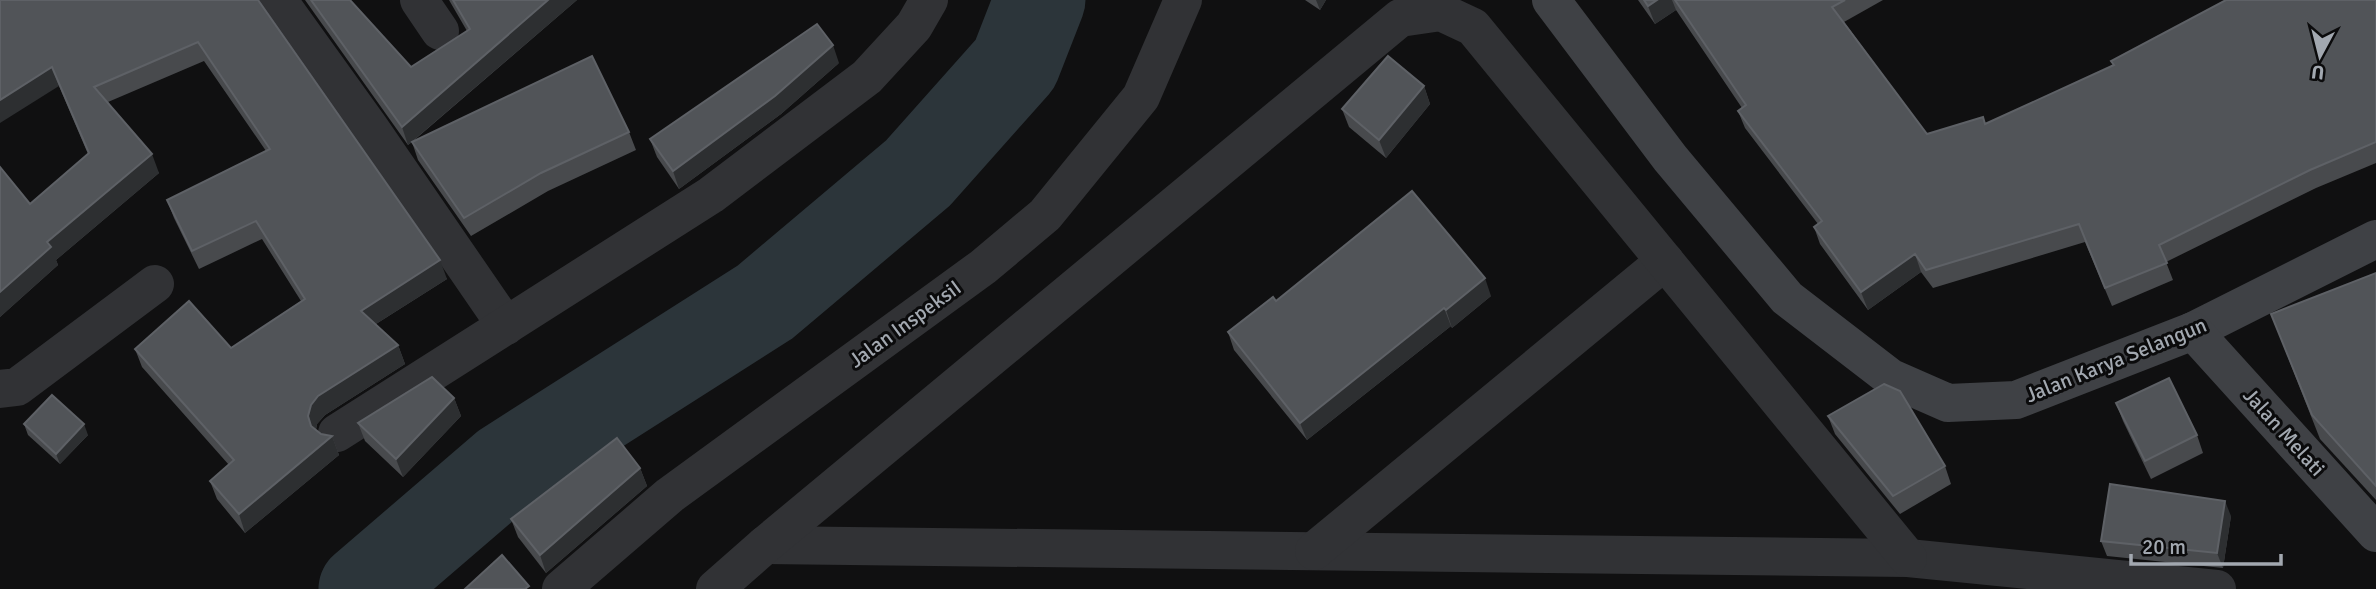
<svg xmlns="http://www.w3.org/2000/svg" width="2376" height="589" font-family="Signika,sans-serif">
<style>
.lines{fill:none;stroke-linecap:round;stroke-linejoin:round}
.river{stroke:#2c353a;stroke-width:91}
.street{stroke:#313235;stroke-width:38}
.secondary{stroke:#3f4145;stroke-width:38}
.wall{fill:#484a4d}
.shaded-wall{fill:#2d2f31}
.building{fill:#515458;stroke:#5e6166;stroke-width:2}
.labels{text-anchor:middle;stroke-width:6;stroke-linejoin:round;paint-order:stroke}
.street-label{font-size:21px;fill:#a2a8b0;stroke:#0b0b0c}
</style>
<rect width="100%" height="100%" fill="#101011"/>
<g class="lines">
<polyline class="river" points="364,589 506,467 765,302 918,173 1015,64 1040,0"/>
<g class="street">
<polyline points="278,0 370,128 506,326"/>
<polyline points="419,0 440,31"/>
<polyline points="0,389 17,387 155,284"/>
<polyline points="337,433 711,195 867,77 914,26 929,0"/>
<polyline points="765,545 1908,558 2217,589"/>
<polyline points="1314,551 1665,261"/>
<polyline points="561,589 670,495 983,267 1045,215 1141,97 1183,0"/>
<polyline points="715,589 765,545 1400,18 1441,12 1473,27 1908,558"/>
</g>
<g class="secondary">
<polyline points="1551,0 1670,158 1787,298 1891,378 1948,403 2016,400 2193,331 2376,239"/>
<polyline points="2193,331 2376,533"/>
</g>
</g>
<g class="wall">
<polygon points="0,0 258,0 447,279 376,324 398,345 405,364 325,415 317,424 316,430 321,434 332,436 339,455 245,533 217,499 210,481 229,465 142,367 135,349 231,348 301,301 262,239 199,269 174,218 167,200 266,151 204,61 108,102 159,173 56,260 58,265 0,317 0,167 30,204 88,154 59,86"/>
<polygon points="305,0 350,0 411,67 467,31 449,0 577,0 412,142 629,132 636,150 548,191 471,236 418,160 412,142 408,145"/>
<polygon points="1305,0 1326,0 1320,10"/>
<polygon points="1638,0 1883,0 1844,22 1927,134 1985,124 2113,66 2111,61 2376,0 2376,163 2316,188 2166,262 2173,280 2112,306 2085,242 1933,288 1921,272 1868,310 1820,244 1814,227 1818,224 1745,128 1738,111 1742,108 1676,10 1655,24"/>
<polygon points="839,63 781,114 679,189 657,157 650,139"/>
<polygon points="1424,86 1430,104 1386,158 1349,127 1342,109"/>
<polygon points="2376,273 2376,500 2320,439 2271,314"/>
<polygon points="1491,296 1452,328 1451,326 1307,440 1234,350 1228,332 1276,301"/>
<polygon points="454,398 461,416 403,477 365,441 358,423"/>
<polygon points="2116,403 2197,435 2203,453 2151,479 2123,421"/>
<polygon points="1828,416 1945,466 1951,484 1900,514 1835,434"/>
<polygon points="24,424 88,435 60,464 28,435"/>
<polygon points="640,468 647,486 546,573 518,537 511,519"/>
<polygon points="2231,516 2223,568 2107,556 2101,541"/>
</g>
<g class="shaded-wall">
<polygon points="548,0 577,0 408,145 402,127"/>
<polygon points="1316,0 1326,0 1320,10"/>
<polygon points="1657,0 1672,0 1676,10 1655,24 1648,6"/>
<polygon points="833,45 839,63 781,114 679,189 673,171"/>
<polygon points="52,67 59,86 0,123 0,100"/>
<polygon points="1424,86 1430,104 1386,158 1379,140"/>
<polygon points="152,154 159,173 56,260 58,265 0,317 0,292 47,242"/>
<polygon points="1915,254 1921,272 1868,310 1861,292"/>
<polygon points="440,260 447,279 368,329 361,311"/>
<polygon points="1485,278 1491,296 1452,328 1446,310"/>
<polygon points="1444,308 1451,326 1307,440 1300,423"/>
<polygon points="398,345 405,364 325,415 317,424 315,435 308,416 311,405 318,396"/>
<polygon points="454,398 461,416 403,477 396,459"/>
<polygon points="84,424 88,435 60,464 56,454"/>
<polygon points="332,436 339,455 245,533 239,514"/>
<polygon points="640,468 647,486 546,573 540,555"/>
<polygon points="2225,501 2231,516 2223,568 2217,553"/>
</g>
<g class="building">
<polygon points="0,0 258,0 440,260 361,311 398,345 318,396 311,405 308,416 311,426 321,434 332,436 239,514 210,481 234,460 135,349 189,301 231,348 305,299 256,221 192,251 167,200 270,149 198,42 94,87 152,154 47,242 51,247 0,292 0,167 30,204 89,153 52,67 0,100"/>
<polygon points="311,0 350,0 411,67 470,29 453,0 548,0 402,127"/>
<polygon points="1644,0 1657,0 1648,6"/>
<polygon points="1675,0 1845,0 1832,7 1927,134 1983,117 1985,124 2114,65 2111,61 2226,0 2376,0 2376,142 2310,170 2159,245 2167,263 2105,288 2079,224 1926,270 1915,254 1861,292 1814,227 1822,221 1738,111 1746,105"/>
<polygon points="817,24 833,45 775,96 673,171 650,139"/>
<polygon points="592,56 629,132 541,173 464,218 412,142"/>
<polygon points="1388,56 1424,86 1379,140 1342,109"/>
<polygon points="1412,191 1485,278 1446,310 1444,308 1300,423 1228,332 1273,297 1276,301"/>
<polygon points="2376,273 2376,486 2312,415 2271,314"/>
<polygon points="432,377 454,398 396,459 358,423"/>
<polygon points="2169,378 2197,435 2145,461 2116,403"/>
<polygon points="1884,384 1900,391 1945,466 1893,496 1828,416"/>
<polygon points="52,395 84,424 56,454 24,424"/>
<polygon points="617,438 640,468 540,555 511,519"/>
<polygon points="2110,484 2225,501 2217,553 2101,541"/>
<polygon points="502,555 529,586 525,589 465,589"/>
</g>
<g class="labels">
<g class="street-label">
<text transform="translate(905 324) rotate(-36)" y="7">Jalan InspeksiI</text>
<text transform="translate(2116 360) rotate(-22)" y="7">Jalan Karya Selangun</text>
<text transform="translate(2284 432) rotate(48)" y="7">Jalan Melati</text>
</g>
</g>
<g transform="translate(2320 56) rotate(187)" stroke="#0b0b0c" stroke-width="5" paint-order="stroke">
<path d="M0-5L12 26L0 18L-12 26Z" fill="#a2a8b0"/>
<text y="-10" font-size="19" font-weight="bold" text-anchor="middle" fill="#a2a8b0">U</text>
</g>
<path d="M2131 554v10h150v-10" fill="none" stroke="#a2a8b0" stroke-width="3.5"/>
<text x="2142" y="554" font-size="21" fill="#a2a8b0" stroke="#0b0b0c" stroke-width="5" paint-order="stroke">20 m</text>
</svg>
